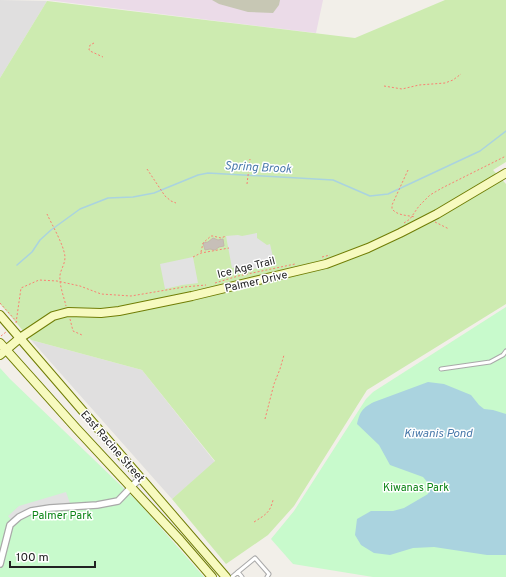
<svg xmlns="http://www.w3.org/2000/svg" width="506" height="577" font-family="Overpass,sans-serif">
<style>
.residential{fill:#e0dfdf}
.industrial{fill:#ebdbe8}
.construction{fill:#c7c7b4}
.grass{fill:#cdebb0}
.park{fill:#c8facc}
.parking{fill:#e2e2e2}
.water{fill:#aad3df}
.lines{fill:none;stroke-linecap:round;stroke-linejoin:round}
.stream{stroke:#aad3df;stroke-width:1.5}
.building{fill:#c7bfb8;stroke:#c4b6ab}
.lane-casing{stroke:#a9a9a9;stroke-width:5}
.street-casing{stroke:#a9a9a9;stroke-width:8}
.secondary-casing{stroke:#707d05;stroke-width:10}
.path{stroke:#fa8072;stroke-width:1;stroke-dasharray:2 2;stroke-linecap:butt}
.lane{stroke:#fff;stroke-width:3}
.street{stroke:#fff;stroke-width:5.5}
.secondary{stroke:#f7fabf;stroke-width:8}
.labels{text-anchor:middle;stroke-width:3;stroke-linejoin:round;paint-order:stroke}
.street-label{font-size:11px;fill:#222;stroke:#fff}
.park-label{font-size:11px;fill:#0c8416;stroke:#fff}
.water-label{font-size:12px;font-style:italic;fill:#4a7aab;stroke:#fff}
</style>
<rect width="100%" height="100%" fill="#f2efe9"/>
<g class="residential">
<polygon points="0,0 47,1 0,78"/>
<polygon points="31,340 142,370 215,462 172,499"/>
</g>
<polygon class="industrial" points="47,0 323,0 316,33"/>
<polygon class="construction" points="212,0 280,0 279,5 273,13 248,12 219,4"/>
<polygon class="grass" points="445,0 506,0 506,162 493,170 506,184 506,304 367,390 294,506 268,535 226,564 172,499 215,461 142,370 31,340 0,304 0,78 47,1 355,38"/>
<g class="park">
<polygon points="506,307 506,577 373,577 293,564 271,539 294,511 366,399 373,392"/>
<polygon points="0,368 10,379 139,503 204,577 0,577"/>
</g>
<g class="parking">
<polygon points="257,233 257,238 267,245 270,244 275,266 237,271 237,267 232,268 226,236 238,235 242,236"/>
<polygon points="193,257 198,283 182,285 165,289 160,264"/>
<polygon points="66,492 71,506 31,511 13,522 8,516 19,506"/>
</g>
<path class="water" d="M428 382 444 384 471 395 479 405 484 409 493 410 506 414V555H487L434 547 413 548 390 555 374 553 361 545 355 535 357 519 371 511H393L404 508 428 494 430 485 423 477 390 465 379 445 357 424C360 412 362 408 374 402Z"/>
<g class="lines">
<polyline class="stream" points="17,265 32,252 40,240 51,230 80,209 108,198 133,197 154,193 198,175 208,173 333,180 370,196 388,194 480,151 506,131"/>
</g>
<polygon class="building" points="213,238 218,240 223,239 224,246 219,247 215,250 210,249 205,250 203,243 208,242"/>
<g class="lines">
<g class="lane-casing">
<g id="lane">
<polyline points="441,369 490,362 503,355 506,351"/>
<polyline points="238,572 255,558 269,574 267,577"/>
<polyline points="232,577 238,572 242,577"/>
</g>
</g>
<g class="street-casing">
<polyline id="street" points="0,564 10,525 19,517 31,511 50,508 97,505 118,501 140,478"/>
</g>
<g class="secondary-casing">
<g id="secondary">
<polyline points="0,315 226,577"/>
<polyline points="0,343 76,428 180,540 212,577"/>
<polyline points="0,355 20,338 53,316 68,312 101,313 119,311 192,296 326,264 368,248 400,233 437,214 506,173"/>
</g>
</g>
<g class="path">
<polyline points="94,43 90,45 89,50 90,51 103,57"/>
<polyline points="384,86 402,89 419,85 445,83 453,80 461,74"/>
<polyline points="147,169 165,196 171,201 176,203"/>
<path d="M408 170 392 205V209C398 216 407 215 415 217"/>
<polyline points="247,184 250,159"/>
<path d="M47 214C52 225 64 245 65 257 65 264 61 269 60 275 59 285 64 297 66 306"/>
<polyline points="435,222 449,229"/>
<polyline points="404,223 410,219 419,206 430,195 442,188 506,156"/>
<polyline points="201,252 203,243 211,236 213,236 221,238 226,236"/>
<polyline points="193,257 201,253 229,248"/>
<polyline points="322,257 330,255"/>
<polyline points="215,283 238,276 295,264"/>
<polyline points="0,303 17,322"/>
<polyline points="70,319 73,331 82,335"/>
<polyline points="16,323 21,288 39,280 57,281 80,286 101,294 131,296 184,287 206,285"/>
<polyline points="1,336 6,332"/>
<polyline points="265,419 274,384 280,369 284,355"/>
<path d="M254 522C265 515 270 513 273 500"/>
</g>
<use href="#lane" class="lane"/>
<use href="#street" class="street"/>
<use href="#secondary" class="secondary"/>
</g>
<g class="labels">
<g class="street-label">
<text transform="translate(246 267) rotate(-14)" y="4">Ice Age Trail</text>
<text transform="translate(256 281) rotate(-13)" y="4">Palmer Drive</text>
<text transform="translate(113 446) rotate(49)" y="4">East Racine Street</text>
</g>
<g class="park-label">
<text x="416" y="491">Kiwanas Park</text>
<text x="62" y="519">Palmer Park</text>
</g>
<g class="water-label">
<text transform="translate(258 167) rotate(3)" y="4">Spring Brook</text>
<text x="438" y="437">Kiwanis Pond</text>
</g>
</g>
<path d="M10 561v6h85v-6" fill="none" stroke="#222222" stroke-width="2"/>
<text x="16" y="561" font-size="12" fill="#222222" stroke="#ffffff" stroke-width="3" paint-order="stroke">100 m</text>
</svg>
